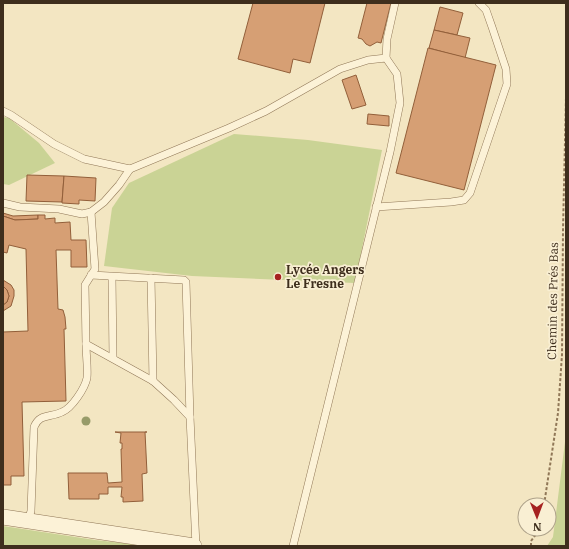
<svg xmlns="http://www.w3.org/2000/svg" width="569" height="549" font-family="'IBM Plex Serif',serif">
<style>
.green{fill:#cad395}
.building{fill:#d69f74;stroke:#925f3a}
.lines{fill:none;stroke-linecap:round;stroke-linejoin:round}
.service-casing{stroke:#907757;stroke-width:8}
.minor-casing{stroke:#907757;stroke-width:16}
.path{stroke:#907757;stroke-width:2;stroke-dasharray:3 2;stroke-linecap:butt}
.service{stroke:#fcf2d7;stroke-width:7}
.minor{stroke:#fcf2d7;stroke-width:15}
.tree{fill:#979b69}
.poi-dot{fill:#a62220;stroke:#f9efd3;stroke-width:1.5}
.labels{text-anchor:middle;stroke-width:3.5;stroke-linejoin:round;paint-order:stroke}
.poi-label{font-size:12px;font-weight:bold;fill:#3e2e1d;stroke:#f9efd3;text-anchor:start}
.street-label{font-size:12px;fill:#3e2e1d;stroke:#f9efd3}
</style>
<rect width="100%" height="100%" fill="#f3e6c2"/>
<g class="green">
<polygon points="3,117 9,118 39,143 55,163 9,185 3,184"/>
<polygon points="234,134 308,140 382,150 355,283 192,276 104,266 112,208 129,183"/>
<polygon points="566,434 566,546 547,546 553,537"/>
<polygon points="3,526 95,540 149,546 3,546"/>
</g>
<g class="building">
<polygon points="253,3 325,3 310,63 293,59 290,73 238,59"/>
<polygon points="367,3 391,3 381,43 377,42 370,46 366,44 362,39 358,38"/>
<polygon points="440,7 463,13 457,35 434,30"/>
<polygon points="434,30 470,38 465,58 429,48"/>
<polygon points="428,48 496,65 464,190 396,173"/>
<polygon points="356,75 366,105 352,109 342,80"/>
<polygon points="368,114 389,116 389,126 367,124"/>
<polygon points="27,175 64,176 62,202 26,201"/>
<polygon points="64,176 96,178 95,201 79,200 79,204 62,203"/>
<polygon points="3,213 13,216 38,215 38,219 15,220 3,216"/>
<polygon points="38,215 45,215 45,219 55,218 55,223 70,222 71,240 86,240 87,267 71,267 71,250 56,250 58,309 63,310 65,317 66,329 64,329 66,401 22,402 24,476 11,476 11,485 3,485 3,332 28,331 26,249 9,245 7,253 3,252 3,216 15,220 38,219"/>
<polygon points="3,280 11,285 14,290 14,296 11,306 3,311 3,305 7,302 9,296 7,290 3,286"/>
<polygon points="3,286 7,290 9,296 7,302 3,305"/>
<polygon points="115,432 147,432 145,432 147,473 142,474 143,501 123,502 123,497 121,497 122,487 108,487 108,494 99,494 99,499 69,499 68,473 107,473 108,483 122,482 121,449 122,449 122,443 120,443 121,433"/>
</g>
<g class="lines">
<g class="service-casing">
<g id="service">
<polyline points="386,58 387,39 395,3"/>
<polyline points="3,111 11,115 54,144 84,159 130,169 229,128 266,111 340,69 368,60 386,58 397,74 400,103 390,152 293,546"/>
<polyline points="3,203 20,207 59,209 82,214 91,212 104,202 119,185 130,169"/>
<polyline points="376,207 451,202 464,200 470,193 507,84 506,69 492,27 486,10 479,3"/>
<polyline points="91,212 95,269 85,285 86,344 153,381 174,400 190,417 196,546"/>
<polyline points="91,275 184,280 186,282 190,417"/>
<polyline points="112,277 113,358"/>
<polyline points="151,278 153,381"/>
<path d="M28 521 31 511 34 427C40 413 50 418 62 412 72 408 85 388 87 378 88 367 86 355 86 344"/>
</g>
</g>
<g class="minor-casing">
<polyline id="minor" points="3,517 194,546"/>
</g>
<g class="path">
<polyline points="544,505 558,413 562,355 563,230 566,97"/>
<polyline points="531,546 531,541 540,529"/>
</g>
<use href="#service" class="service"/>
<use href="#minor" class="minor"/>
</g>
<circle class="tree" cx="86" cy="421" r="4.5"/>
<circle class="poi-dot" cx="278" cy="277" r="4"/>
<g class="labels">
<g class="poi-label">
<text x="286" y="274">Lycée Angers<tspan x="286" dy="14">Le Fresne</tspan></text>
</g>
<g class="street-label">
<text transform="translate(553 301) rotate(-89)" y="4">Chemin des Prés Bas</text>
</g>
</g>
<rect width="569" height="549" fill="none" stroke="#3e2e1d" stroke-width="8"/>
<g transform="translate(537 517) rotate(179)"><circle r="19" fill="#f9efd3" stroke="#aea28a"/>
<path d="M0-3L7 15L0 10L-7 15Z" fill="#a62220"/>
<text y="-6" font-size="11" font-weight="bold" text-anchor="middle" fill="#3e2e1d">N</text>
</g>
</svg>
